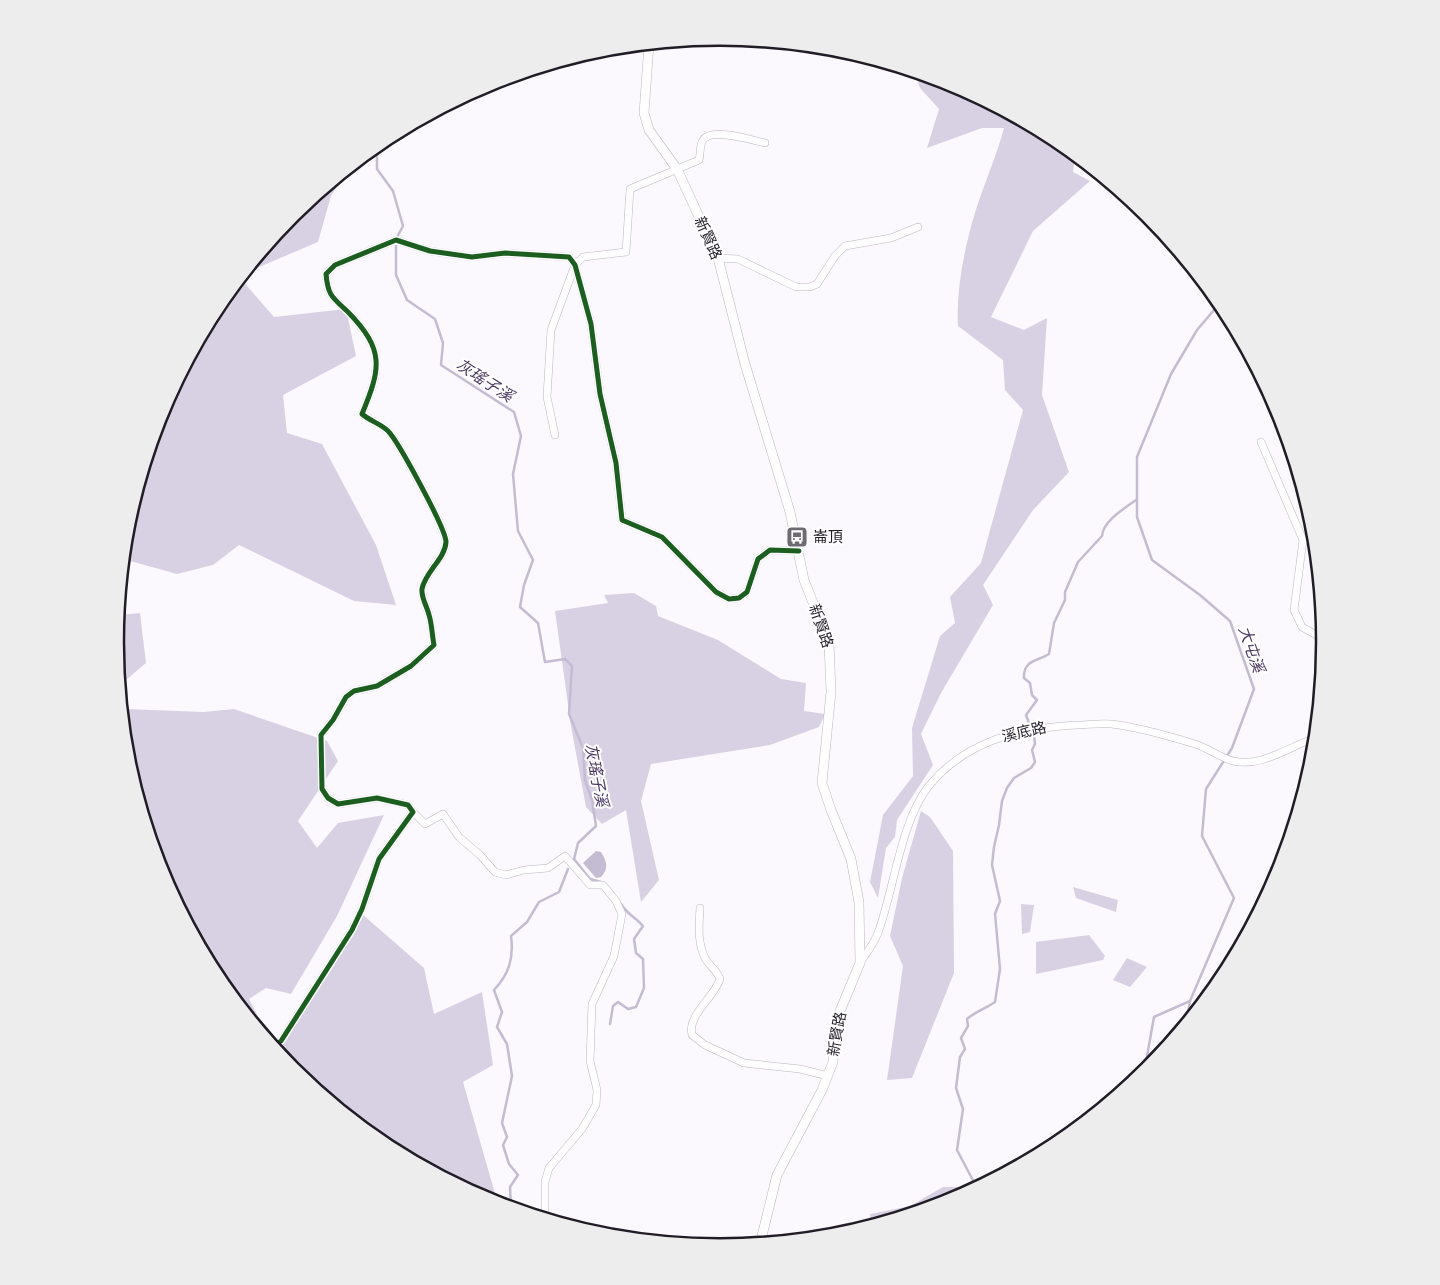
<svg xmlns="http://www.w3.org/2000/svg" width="1440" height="1285" font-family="'Fira Sans Condensed','Noto Sans TC',sans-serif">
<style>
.forest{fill:#d8d1e4}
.water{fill:#c4bcd2}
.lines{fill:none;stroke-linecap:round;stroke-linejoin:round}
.stream{stroke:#c4bcd2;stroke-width:2.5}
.minor-casing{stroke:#bab7bd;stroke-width:8}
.tertiary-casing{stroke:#bab7bd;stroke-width:10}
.minor{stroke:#fefeff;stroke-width:7}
.tertiary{stroke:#fefeff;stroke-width:9}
.cycleway-casing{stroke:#fff;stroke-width:8}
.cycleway{stroke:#1b5e20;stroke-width:5}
.labels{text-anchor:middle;stroke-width:4;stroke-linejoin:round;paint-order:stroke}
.street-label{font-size:15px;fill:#211d27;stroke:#fff}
.poi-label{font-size:15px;fill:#211d27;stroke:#fff;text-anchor:start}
.water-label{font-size:16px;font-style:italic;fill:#4a3964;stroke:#fff}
.rim{fill:none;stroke:#211d27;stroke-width:2.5}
</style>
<rect width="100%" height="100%" fill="#fbf9fd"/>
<g class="forest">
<path d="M915 73 952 84 1056 140 1075 155 1073 172 1090 181 1033 231 991 317 1024 330 1047 318 1042 395 1069 472 1033 510 983 585 993 605 941 693 921 734 933 765 897 820 895 837 886 848 878 898 870 882 883 815 913 776 912 728 940 636 955 623 950 597 981 563 1023 410 1005 390 1003 360 958 326C956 289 964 251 974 216 983 186 996 158 1004 128H982L927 148 939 109 920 88Z"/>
<polygon points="347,170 331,196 318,242 245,273 292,215"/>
<path d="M240 278 274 317 346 309 356 356 283 395 287 433 322 444 376 545 396 605 354 601 239 545 213 565 177 574 123 559C133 465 180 351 240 278Z"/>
<polygon points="634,593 656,606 658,616 718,640 781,679 806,683 804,711 825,714 819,727 770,745 651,764 641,801 659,880 641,902 626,810 602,824 586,807 571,726 555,611 608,603 604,595"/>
<polygon points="140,613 146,663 121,684 115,642 118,615"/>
<polygon points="126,709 204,712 234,709 327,741 338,761 298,821 317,848 338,823 384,815 337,916 291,994 266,988 249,999 262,1024 252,1021 217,978 161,874 128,765"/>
<polygon points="921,811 930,817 953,851 954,973 912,1078 887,1080 903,966 890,936 902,878"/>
<polygon points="1073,887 1118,900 1116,912 1076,898"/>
<polygon points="1021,904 1034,905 1030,932 1022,934"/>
<polygon points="362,914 424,968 434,1014 482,992 493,1065 463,1082 498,1204 488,1201 384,1145 292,1070 271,1044 288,1028"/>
<polygon points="1089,935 1105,956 1103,960 1036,974 1036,942"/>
<polygon points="1127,958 1147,967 1130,987 1113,980"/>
<polygon points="943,1187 979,1187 951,1202 871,1226 870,1214 910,1206"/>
</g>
<path class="water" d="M596 851 601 852C607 862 609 868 601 877L596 878 583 863Z"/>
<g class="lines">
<g class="stream">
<polyline points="377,145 377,169 393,191 403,226 396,239"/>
<polyline points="396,246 396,275 407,300 435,319 443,343 441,365 514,412 521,436 513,474 518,531 533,560 524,585 520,607 538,623 545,662 565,659 572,666 569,714 583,748 585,780 592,800 596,826 578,843 574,859"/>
<polyline points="574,859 590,879 601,882"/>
<polyline points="1186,1023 1190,1001"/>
<path d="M610 1024 613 1006 618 1002 628 1009 636 1007 644 988 643 959 636 953 634 939 643 926C635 917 627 914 621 904"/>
<polyline points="1144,1073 1154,1017 1190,1001 1234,898 1202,836 1206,789 1232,748 1254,689 1230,621 1200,595 1152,560 1137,517 1137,457 1171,374 1197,330 1220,303"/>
<path d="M977 1188 957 1150 963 1109 956 1088 960 1057 965 1049 961 1038 968 1026 967 1019C976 1011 985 1009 995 1002L1000 969 995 914 1000 901 992 865 994 847 999 825 1002 801 1007 788 1014 778 1031 768 1035 762 1032 750 1035 744 1034 736 1026 715 1037 700 1032 695 1030 683 1024 678C1023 660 1038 661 1049 654L1054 623 1065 600V592L1078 562 1102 536C1103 521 1125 508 1136 500"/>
<path d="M511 1208 510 1187 518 1175 509 1164 503 1145 507 1137 502 1123 512 1076 507 1044 497 1027 502 1012 494 990C509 974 514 958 511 936L527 922 539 902 559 892 568 869"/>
</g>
<g class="minor-casing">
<g id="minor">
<polyline points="718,258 738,259 796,287 810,287 817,284 835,256 845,246 891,238 918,227"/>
<path d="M555 435 547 397 551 330 575 265 583 257 626 252 630 189 699 160C701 154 699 146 703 140 711 127 752 140 765 143"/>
<polyline points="1261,442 1303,540 1294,610 1302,627 1325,640"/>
<polyline points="1303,540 1315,541"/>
<polyline points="413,812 425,824 443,814 459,837 480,855 495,872 506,875 524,870 548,868 565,856 590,885 603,885 616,901 622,914 614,956 592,1004 590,1061 597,1090 596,1105 582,1129 549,1168 545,1182 545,1219"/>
<path d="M700 908C699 926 697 943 706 960 711 967 717 971 720 979 714 998 687 1015 692 1035L705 1045 744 1063 800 1069 828 1076"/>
<path d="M860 963C867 952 876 941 879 930 894 888 901 822 928 787 966 740 1020 728 1076 725 1087 725 1100 723 1111 724 1138 727 1169 736 1195 744 1208 748 1221 758 1233 761 1262 768 1289 746 1316 738"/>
<path d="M273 1046 281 1041 352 930 362 909 379 859 413 812 408 805 377 798 338 804 328 798 322 789 321 735 333 720 346 697 354 691 377 686 411 666 434 645C432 635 432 624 429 615 427 606 421 598 422 589 425 572 445 559 446 542 446 529 398 441 388 431 381 424 370 421 362 414 381 368 385 350 348 312 332 297 328 296 326 274L335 265 396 240 430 251 472 257 505 253 569 257 575 265 591 324 600 394 616 463 622 520 662 537 716 592 729 599 739 598 747 592 758 559 770 550 799 551"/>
</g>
</g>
<g class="tertiary-casing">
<polyline id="tertiary" points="649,44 644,113 649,130 677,169 718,258 745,364 790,512 804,580 829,643 831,692 822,783 831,810 851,859 859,902 860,963 840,1011 834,1038 833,1062 822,1090 777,1175 760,1244"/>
</g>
<use href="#minor" class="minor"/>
<use href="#tertiary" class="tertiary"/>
<g class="cycleway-casing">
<path id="cycleway" d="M273 1046 281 1041 352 930 362 909 379 859 413 812 408 805 377 798 338 804 328 798 322 789 321 735 333 720 346 697 354 691 377 686 411 666 434 645C432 635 432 624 429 615 427 606 421 598 422 589 425 572 445 559 446 542 446 529 398 441 388 431 381 424 370 421 362 414 381 368 385 350 348 312 332 297 328 296 326 274L335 265 396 240 430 251 472 257 505 253 569 257 575 265 591 324 600 394 616 463 622 520 662 537 716 592 729 599 739 598 747 592 758 559 770 550 799 551"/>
</g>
<use href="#cycleway" class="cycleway"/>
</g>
<defs>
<g id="bus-square" transform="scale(1.125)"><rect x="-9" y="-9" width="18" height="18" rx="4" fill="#6d6a72" stroke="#fff"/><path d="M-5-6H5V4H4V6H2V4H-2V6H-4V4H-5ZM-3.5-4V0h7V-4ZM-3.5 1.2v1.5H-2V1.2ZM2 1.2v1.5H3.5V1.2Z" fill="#fff"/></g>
</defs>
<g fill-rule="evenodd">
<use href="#bus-square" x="797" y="537"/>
</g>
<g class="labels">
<g class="street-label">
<text transform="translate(708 238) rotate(66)" y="5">新賢路</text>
<text transform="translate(821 626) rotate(71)" y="5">新賢路</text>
<text transform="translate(1024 732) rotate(-13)" y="5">溪底路</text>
<text transform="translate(837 1034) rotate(-80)" y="5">新賢路</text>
</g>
<g class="poi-label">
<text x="813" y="542">崙頂</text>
</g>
<g class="water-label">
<text transform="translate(485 380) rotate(33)" y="6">灰瑤子溪</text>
<text transform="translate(1252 649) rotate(71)" y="6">大屯溪</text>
<text transform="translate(597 775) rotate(79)" y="6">灰瑤子溪</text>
</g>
</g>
<path d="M0 0H1440V1285H0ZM124 642a596 596 0 1 1 1192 0a596 596 0 1 1-1192 0Z" fill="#ededee" fill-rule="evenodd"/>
<path class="rim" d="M124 642a596 596 0 1 1 1192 0a596 596 0 1 1-1192 0Z"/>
</svg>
